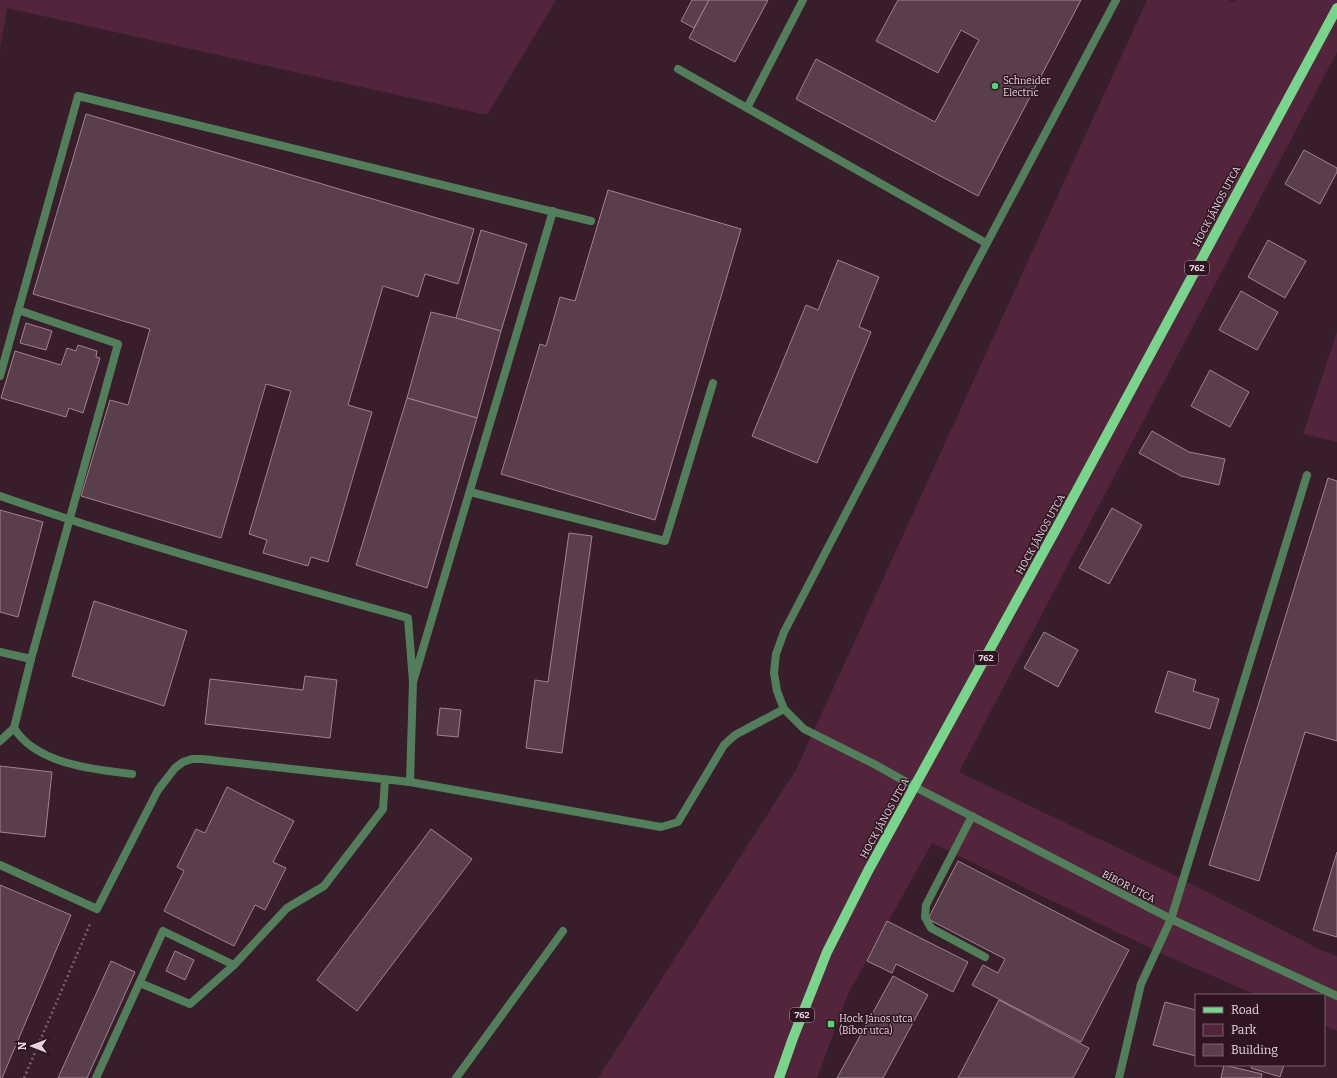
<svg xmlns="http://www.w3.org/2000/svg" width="1337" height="1078" font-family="Bitter,serif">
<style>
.green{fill:#52253c}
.building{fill:#5b3e4c;stroke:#a28190}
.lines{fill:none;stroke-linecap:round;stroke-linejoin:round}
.path{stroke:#78616c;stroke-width:2.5;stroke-dasharray:2 3;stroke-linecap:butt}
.lane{stroke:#537e5b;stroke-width:8}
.street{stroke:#537e5b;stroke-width:8}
.primary{stroke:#78d58b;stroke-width:10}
.poi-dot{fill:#50d674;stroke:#2e1521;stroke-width:1.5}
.labels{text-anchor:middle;stroke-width:3;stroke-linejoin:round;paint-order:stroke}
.shield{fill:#2e1521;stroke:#b09ba4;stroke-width:1}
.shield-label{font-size:9px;font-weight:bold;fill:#e7d5dc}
.poi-label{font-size:10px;fill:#e7d5dc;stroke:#2e1521;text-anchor:start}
.street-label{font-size:10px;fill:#e7d5dc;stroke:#2e1521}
</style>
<rect width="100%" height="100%" fill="#381e2b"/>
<g class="green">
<polygon points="0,0 556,0 487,115 7,8 0,49"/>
<polygon points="1147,0 1229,0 1234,3 1236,0 1337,0 1337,52 959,772 1160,868 1321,950 1337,956 1337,1031 1324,1025 1324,995 1256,995 1167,956 932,843 848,994 817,1078 598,1078 796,770"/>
<polygon points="1337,332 1337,442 1303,434"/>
</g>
<g class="building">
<polygon points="692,0 709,0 694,28 681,21"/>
<polygon points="709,0 768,0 735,62 689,38"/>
<polygon points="898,0 1081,0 978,196 796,99 816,59 935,122 979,40 961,30 938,73 876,41"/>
<polygon points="86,114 474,229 458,284 425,274 418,297 383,286 348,405 372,412 328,562 311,557 308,566 263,553 267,540 249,534 291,391 266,384 221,538 81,496 110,400 128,405 150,329 33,294"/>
<polygon points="1304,150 1337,168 1337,172 1320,204 1285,184"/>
<polygon points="608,190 741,229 655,520 501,474 540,344 546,346 560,297 575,301"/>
<polygon points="481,230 527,244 501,331 456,318"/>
<polygon points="1268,240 1306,261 1285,298 1248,277"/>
<polygon points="838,260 879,277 859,327 871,332 817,463 752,436 806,305 818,310"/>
<polygon points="1241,291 1278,312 1257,350 1219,330"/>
<polygon points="431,312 456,318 501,331 477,418 407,398"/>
<polygon points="26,323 52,331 46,350 20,343"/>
<polygon points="78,345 97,351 96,357 100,358 83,413 69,408 66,417 1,398 15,351 61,365 67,348 76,351"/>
<polygon points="1210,370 1249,392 1230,427 1191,406"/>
<polygon points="407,398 477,418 427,588 356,565"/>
<polygon points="1152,431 1189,452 1225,459 1219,485 1181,476 1139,453"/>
<polygon points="1328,478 1337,481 1337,741 1305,732 1259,881 1209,865"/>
<polygon points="1112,508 1142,525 1109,584 1079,568"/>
<polygon points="0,510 43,522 18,617 0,612"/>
<polygon points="569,533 592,536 562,753 526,748 535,680 548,682"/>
<polygon points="94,601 187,631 164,706 72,676"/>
<polygon points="1044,632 1078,650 1058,687 1024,668"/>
<polygon points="1168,671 1196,680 1193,691 1219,699 1210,729 1155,712"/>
<polygon points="305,676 337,680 330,738 205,724 210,679 303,690"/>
<polygon points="440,708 461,710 458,737 437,735"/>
<polygon points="0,766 52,772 45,837 0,832"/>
<polygon points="227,787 294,821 273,862 286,868 265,910 255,905 234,946 164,911 184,871 177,867 196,829 205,833"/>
<polygon points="431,829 472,859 357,1011 317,980"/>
<polygon points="1337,852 1337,937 1313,930"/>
<polygon points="958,861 1129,950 1081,1042 972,985 983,965 998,973 1005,959 928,919"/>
<polygon points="0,885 71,915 2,1078 0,1078"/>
<polygon points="887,921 968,962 953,992 896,964 892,973 867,961"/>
<polygon points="175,951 194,960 185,980 166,971"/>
<polygon points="111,961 135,972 87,1078 58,1078"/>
<polygon points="893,976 928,995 883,1078 837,1078"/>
<polygon points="999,1000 1089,1048 1073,1078 958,1078"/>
<polygon points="1165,1002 1196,1010 1196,1056 1153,1045"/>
<polygon points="1224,1065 1262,1074 1261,1078 1221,1078"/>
<polygon points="1252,1065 1284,1065 1280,1077 1251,1068"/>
</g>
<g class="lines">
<polyline class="path" points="24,1078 90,924"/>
<g class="lane">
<polyline points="678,69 986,243"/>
<polyline points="747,108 803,0"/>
<polyline points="970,275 1116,0"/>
<polyline points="0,376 78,96 591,221"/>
<polyline points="470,492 665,541 713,383"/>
<path d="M0 496C134 543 271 580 408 618L413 682 553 211"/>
<polyline points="0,652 31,659"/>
<path d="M14 728C36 764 95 770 132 774"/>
<polyline points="0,741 14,728 31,659 118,344 18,310"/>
<polyline points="410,782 413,682"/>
<polyline points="972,816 926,905 925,917 931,928 985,957"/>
<polyline points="0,865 97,909 158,790 175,768 183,762 192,759 202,759 410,782 661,827 678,822 724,745 735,735 784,709"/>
<polyline points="140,983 190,1004 234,965 287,908 324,886 383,809 385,780"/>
<polyline points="96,1078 163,931 234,965"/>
<polyline points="456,1078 563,931"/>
<polyline points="1119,1078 1141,984 1171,919 1307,475"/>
</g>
<polyline class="street" points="970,275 784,632 776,654 774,673 777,691 784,709 804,729 876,765 915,787 1171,919 1337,996"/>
<polyline class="primary" points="779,1078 793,1038 827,952 868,871 1056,529 1337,8"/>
</g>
<g class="poi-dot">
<circle cx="995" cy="86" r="4"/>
<rect x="827" y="1020" width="8" height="8" rx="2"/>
</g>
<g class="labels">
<g class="shield">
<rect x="1185" y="261" width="24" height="14" rx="3"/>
<rect x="974" y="651" width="24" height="14" rx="3"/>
<rect x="790" y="1008" width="24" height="14" rx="3"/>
</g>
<g class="shield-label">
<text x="1197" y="271">762</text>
<text x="986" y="661">762</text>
<text x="802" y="1018">762</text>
</g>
<g class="poi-label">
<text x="1003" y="84">Schneider<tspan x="1003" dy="12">Electric</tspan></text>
<text x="839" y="1022">Hock János utca<tspan x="839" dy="12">(Bíbor utca)</tspan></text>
</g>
<g class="street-label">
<text transform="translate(1216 206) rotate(-62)" y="4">HOCK JÁNOS UTCA</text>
<text transform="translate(1040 534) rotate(-61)" y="4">HOCK JÁNOS UTCA</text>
<text transform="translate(884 818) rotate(-61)" y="4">HOCK JÁNOS UTCA</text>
<text transform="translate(1129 886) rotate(27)" y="4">BÍBOR UTCA</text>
</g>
</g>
<rect x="1195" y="994" width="130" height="72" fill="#2e1521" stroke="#78626c"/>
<rect x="1203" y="1007" width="20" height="6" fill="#78d58b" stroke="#78626c"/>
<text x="1231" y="1014" font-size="12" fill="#e7d5dc">Road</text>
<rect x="1203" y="1024" width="20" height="12" fill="#52253c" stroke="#78626c"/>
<text x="1231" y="1034" font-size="12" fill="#e7d5dc">Park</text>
<rect x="1203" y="1044" width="20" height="12" fill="#5b3e4c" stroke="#78626c"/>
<text x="1231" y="1054" font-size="12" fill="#e7d5dc">Building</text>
<g transform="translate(32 1046) rotate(270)" stroke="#2e1521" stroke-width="3" paint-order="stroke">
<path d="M0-3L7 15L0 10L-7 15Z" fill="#e7d5dc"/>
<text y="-6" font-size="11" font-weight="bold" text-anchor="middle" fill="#e7d5dc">N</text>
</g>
</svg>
